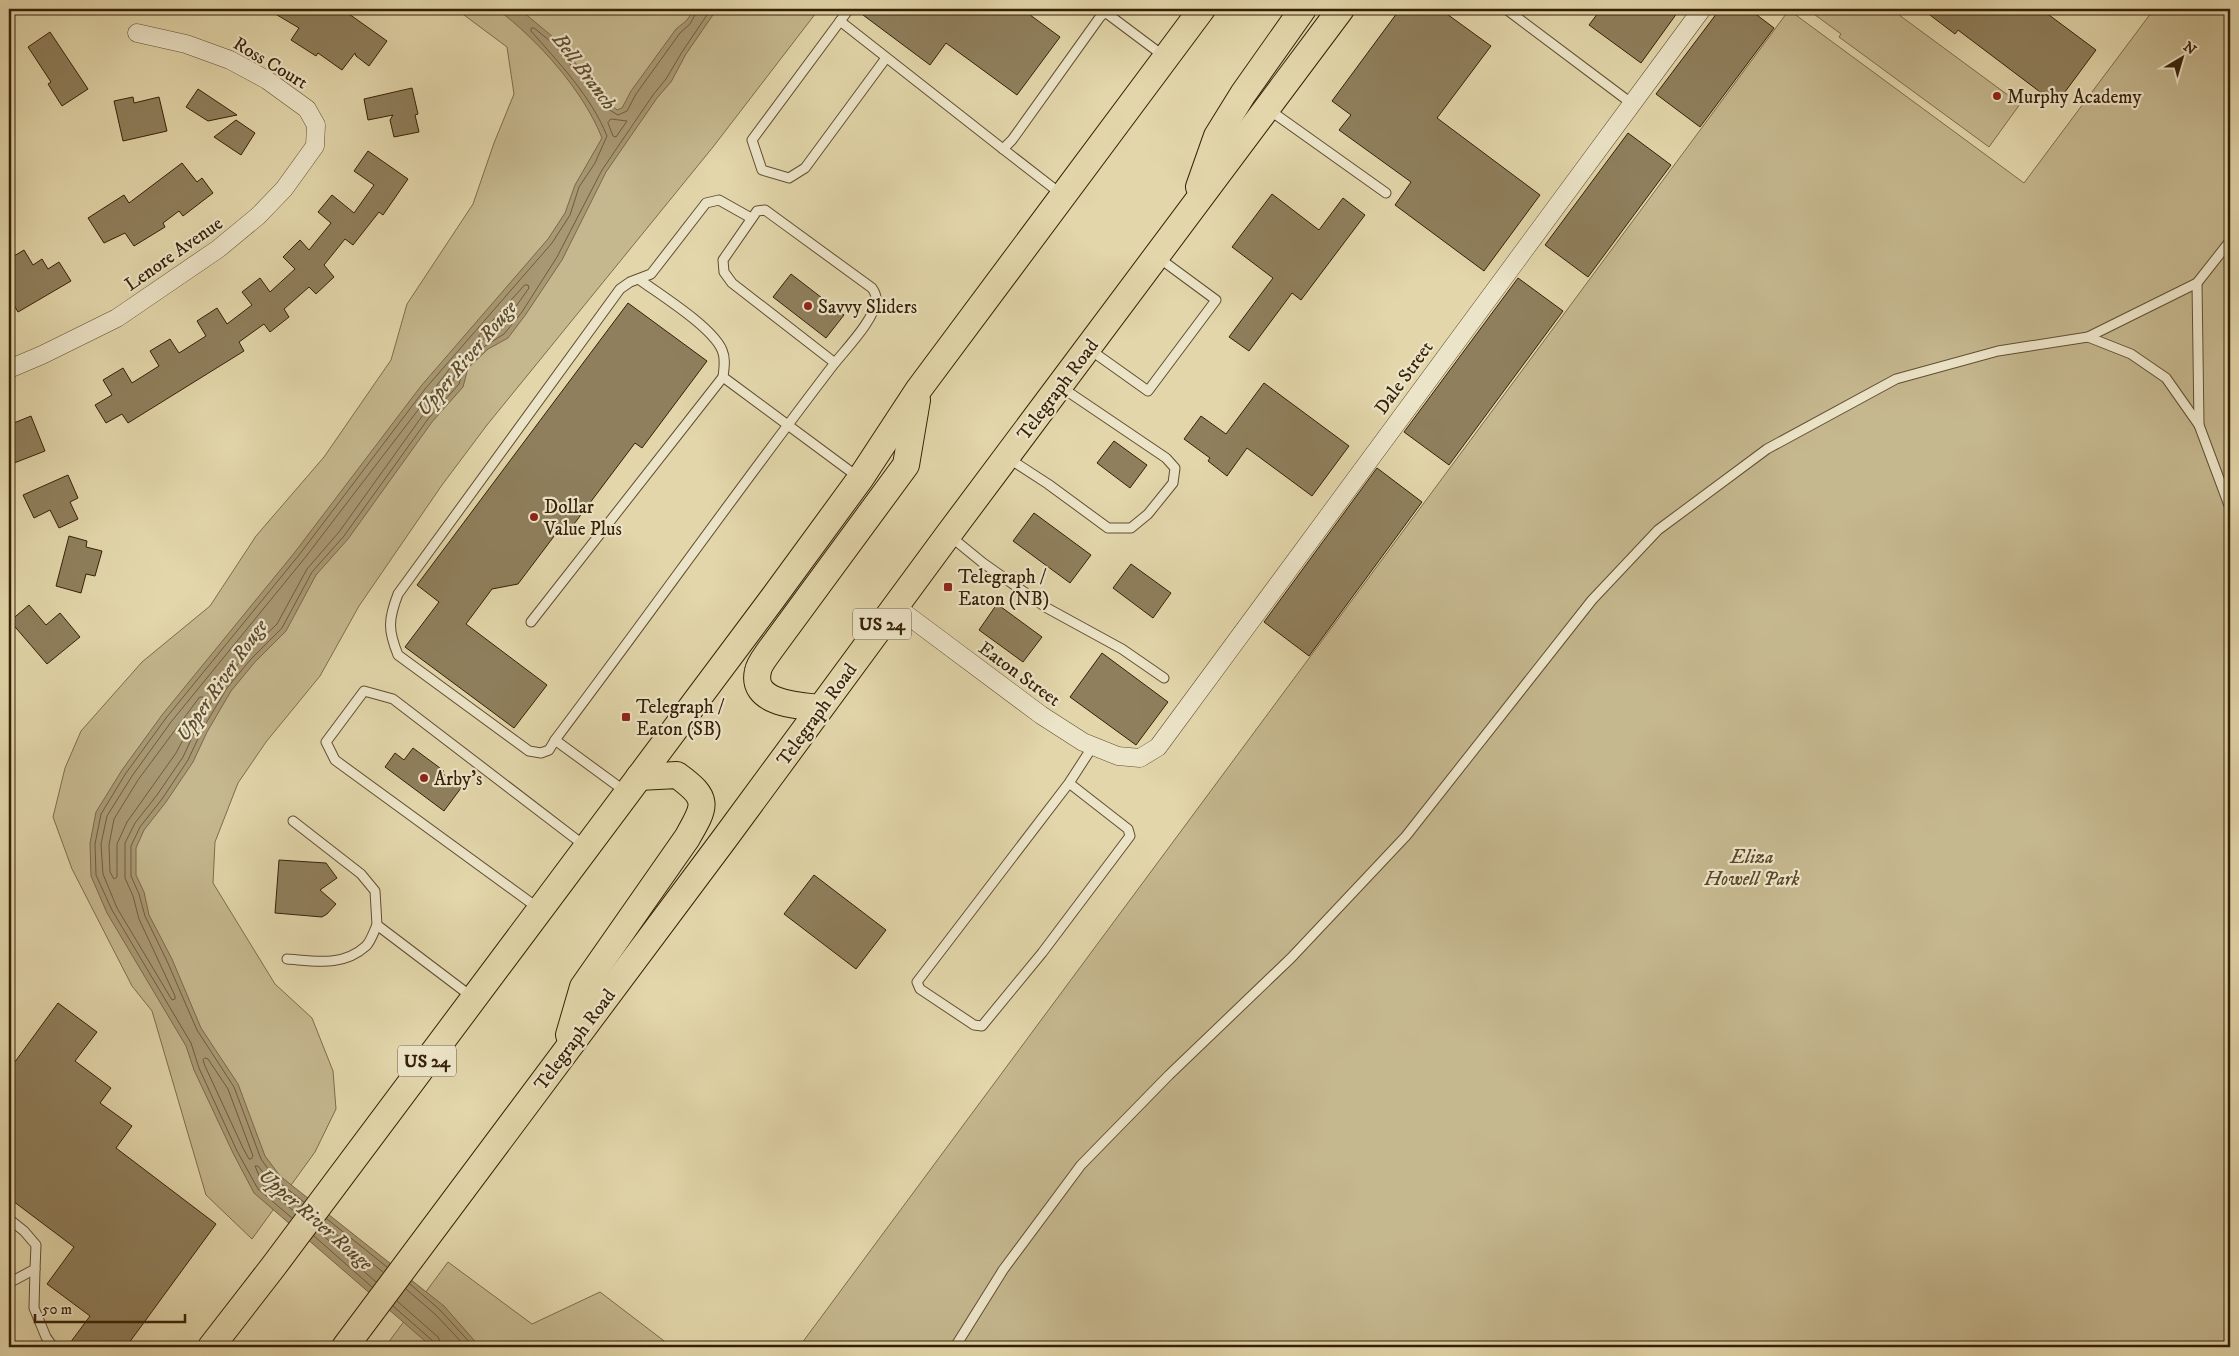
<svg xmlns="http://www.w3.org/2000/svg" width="2239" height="1356" font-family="'IM FELL DW Pica',serif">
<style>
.green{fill:#c5b78e;stroke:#7e6c4a}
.water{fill:#a89873;stroke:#7a6848}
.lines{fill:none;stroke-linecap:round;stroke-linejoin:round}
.shore{stroke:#6f5c3d;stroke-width:1}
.building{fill:#8f7f5c;stroke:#362007}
.lane-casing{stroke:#614e30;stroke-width:11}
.street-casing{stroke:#614e30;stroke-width:19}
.primary-casing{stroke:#362007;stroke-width:28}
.lane{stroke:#ece4c8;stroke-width:9}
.street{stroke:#ece4c8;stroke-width:18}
.primary{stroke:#e2d6aa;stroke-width:26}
.poi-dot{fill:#8f2418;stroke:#ece4c8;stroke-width:2}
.labels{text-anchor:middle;stroke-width:4.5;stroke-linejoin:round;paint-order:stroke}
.shield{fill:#ece4c8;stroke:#6d5b41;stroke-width:1}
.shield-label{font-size:18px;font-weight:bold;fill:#362007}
.street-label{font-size:19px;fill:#362007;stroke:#ece4c8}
.poi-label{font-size:19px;fill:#362007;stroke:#ece4c8;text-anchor:start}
.park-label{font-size:19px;font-style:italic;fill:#5a4629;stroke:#ece4c8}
.water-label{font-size:20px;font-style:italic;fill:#5e4a2d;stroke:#ece4c8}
</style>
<rect width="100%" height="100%" fill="#e2d6aa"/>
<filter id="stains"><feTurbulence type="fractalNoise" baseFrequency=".004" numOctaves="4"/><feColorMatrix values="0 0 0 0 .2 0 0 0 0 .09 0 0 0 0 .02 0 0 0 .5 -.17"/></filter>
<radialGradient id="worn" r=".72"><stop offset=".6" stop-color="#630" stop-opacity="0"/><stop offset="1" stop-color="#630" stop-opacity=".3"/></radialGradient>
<g class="green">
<polygon points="456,9 819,9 713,147 487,425 442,485 359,606 320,676 266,742 238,783 215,842 213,883 275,984 312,1018 333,1071 336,1109 315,1152 252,1239 206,1195 152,1011 132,986 72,869 53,817 65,768 81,731 142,662 210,606 256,536 324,457 391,360 407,304 473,204 494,143 514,94 507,47"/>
<polygon points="1807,9 1891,9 2020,104 1989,147 1839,37 1841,34"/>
<polygon points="2154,9 2230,9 2230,1347 799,1347 1789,10 2024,183"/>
<polygon points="448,1262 532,1324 600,1292 672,1347 385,1347"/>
</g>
<path class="water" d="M497 9H519L523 12 559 42 584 74 603 91 611 105 617 110 622 108 631 91 676 29 686 21 695 9H717L686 54 671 82 657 98 606 172 562 260 526 314 508 338 488 349 468 368 463 387 432 422 348 539 316 575 286 631 255 662 231 691 207 732 193 762 166 802 144 830 136 848V875L144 892 149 915 172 959 201 1028 238 1084 265 1156 280 1176 444 1306 480 1347H432L254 1193 233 1153 194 1070 186 1046 107 913 91 876 90 843 96 812 122 770 162 715 295 552 421 386 548 239 565 213 575 185 602 138C583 90 538 40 497 9Z"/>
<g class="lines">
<g class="shore">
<polygon points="611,119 627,121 616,137 613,136 608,123"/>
<polygon points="525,285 528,285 529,288 500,329 482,340 480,339 479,336"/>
<polygon points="452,366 455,365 457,368 453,381 423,415 339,532 307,569 277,624 246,654 222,684 197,727 183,757 157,795 135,823 125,843 125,878 133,896 139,919 175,996 175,999 172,1000 117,908 103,874 101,844 107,816 132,776 171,722 304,559"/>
<polygon points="200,697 203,697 204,700 176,753 127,822 117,844 117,877 114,879 110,872 109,845 114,819 138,780"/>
<polygon points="205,1058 208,1059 228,1089 253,1156 251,1159 249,1159 243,1148 205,1066 203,1060"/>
<polyline points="304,1202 276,1180 261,1159 234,1087 197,1030 167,961 145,916 139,894 131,876 131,846 140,827 162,799 188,760 202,730 227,688 251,659 282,628 312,572 344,536 428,419 459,384 465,365 485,346 504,334 522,312 557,257 602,170 653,95 666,79 682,52 711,9"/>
<polyline points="296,1213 263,1185 255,1166 258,1166 272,1184 300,1207"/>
<path d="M292 1218 258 1189 237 1151 199 1068 191 1043 112 910 96 875 95 844 101 814 126 773 166 718 299 555 425 389 552 243 570 215 579 187 595 163 607 136C591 96 559 63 531 31V28H534L556 46 580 77 599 94 608 109 618 115 627 111 636 94 680 33 690 24 698 9"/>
<polyline points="327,1219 387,1267"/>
<polyline points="323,1224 383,1272"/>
<polyline points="318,1231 376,1282"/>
<polyline points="314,1236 372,1287"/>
<polyline points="410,1284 440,1310 474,1347"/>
<polyline points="406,1289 436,1315 466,1347"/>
<polyline points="397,1301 438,1337 442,1347"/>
<polyline points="393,1306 434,1342 435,1347"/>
</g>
</g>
<g class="building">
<polygon points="267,9 342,9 387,41 369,66 356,56 355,53 342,70 318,53 316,56 291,40 299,28"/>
<polygon points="855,9 1022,9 1060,37 1017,95 946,43 930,65"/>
<polygon points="1400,9 1440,9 1491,46 1437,118 1540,195 1484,271 1395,205 1411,182 1339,130 1351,115 1332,101"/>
<polygon points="1601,9 1680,9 1641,63 1589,25"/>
<polygon points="1720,9 1749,9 1774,28 1700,127 1656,94"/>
<polygon points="1922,9 2041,9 2096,50 2056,104 1958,30 1955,34"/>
<polygon points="50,32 88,89 62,106 48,84 51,82 28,47"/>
<polygon points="412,88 418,114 415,115 419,132 394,137 390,120 393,115 368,120 364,99"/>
<polygon points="198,89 237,115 208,121 186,107"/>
<polygon points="133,97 134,103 159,97 167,131 123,141 114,101"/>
<polygon points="236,120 255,133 241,155 214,137"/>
<polygon points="1628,133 1671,165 1588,277 1545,245"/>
<polygon points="368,151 408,179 383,215 379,212 353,245 345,239 324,265 334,277 316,294 309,287 284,309 289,317 270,332 264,324 239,342 244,351 128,423 122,414 106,423 95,405 112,395 103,380 123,368 132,383 159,366 150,351 170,339 179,353 206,336 197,321 217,308 227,324 252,305 242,292 260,278 270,292 295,269 283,257 300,240 309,250 331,223 318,212 332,195 354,213 374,185 354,171"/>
<polygon points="182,163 197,182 202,178 213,193 183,216 179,211 163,223 165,227 134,246 125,233 104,243 88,218 124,195 129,203"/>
<polygon points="1272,194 1319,230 1343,198 1365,215 1301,300 1292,293 1249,351 1229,337 1273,278 1232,247"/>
<polygon points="24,250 33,265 42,259 48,269 59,262 71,281 18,312 9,297 9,259"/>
<polygon points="791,274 844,315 826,338 773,297"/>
<polygon points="1518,278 1563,311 1449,465 1404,432"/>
<polygon points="628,303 707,361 642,448 635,443 568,532 561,527 518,584 492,589 466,624 547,685 514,728 405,647 439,602 417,585"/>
<polygon points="1264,383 1349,446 1312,496 1247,448 1227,476 1208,461 1210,458 1184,439 1201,416 1226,434"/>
<polygon points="31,416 45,451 9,465 9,425"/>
<polygon points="1114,441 1147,465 1130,488 1097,463"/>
<polygon points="1377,468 1422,502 1309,656 1264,622"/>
<polygon points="68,475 78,498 70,502 78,519 59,528 50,510 34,518 23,495"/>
<polygon points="1034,513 1091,555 1070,583 1013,541"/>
<polygon points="69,536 87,541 86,547 102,551 95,576 86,574 81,593 56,586"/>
<polygon points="1131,564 1171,593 1153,618 1113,588"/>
<polygon points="997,604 1042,637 1023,662 979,630"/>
<polygon points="29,605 46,625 60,613 80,637 47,664 10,621"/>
<polygon points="1102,653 1168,702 1136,745 1070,697"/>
<polygon points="413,748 444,771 442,773 461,788 444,811 385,767 395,753 404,760"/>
<polygon points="279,860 326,863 337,878 320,890 336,904 327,914 322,917 275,913"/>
<polygon points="814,875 886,930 856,969 784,914"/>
<polygon points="58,1003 97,1032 75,1061 111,1088 100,1103 132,1126 116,1148 216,1224 126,1347 67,1347 90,1316 47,1284 74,1247 9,1198 9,1070"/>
</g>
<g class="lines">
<g class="lane-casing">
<g id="lane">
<polyline points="849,9 752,140 762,170 789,178 805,168 886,58"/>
<polyline points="1506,9 1631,103"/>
<polyline points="840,21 1003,149"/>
<polyline points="1268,109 1386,193"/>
<polyline points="1061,194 1003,149 1012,140 1100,17 1105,12 1165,57"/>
<path d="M640 280C662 296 712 327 722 350 726 359 724 368 723 377"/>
<polyline points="2197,283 2199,425 2230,508"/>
<polyline points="2088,337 2131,354 2166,378 2199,425"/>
<polyline points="1089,349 1148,391 1216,300 1159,258"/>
<polyline points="1008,458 1048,484 1108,528 1131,528 1148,514 1173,483 1175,468 1166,458 1061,387"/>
<polyline points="950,536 983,563 1047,608 1122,649 1164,678"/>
<polyline points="531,622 723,377 858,477"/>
<path d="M555 740 549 750 541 753 529 751 398 655C388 630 388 620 398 594L620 289 630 282 651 274 706 203 719 200 751 218"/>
<polyline points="1069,783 1128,829 1130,836 1042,953 982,1026 974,1025 920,989 917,982 1069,783 1093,746"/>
<path d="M626 792 555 740C649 615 739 488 834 364 845 350 878 316 876 298 876 295 874 291 872 288L765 210 757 211 723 260 724 272 732 283 835 363"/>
<polyline points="293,821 361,874 375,891 377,925"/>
<polyline points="538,908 335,760 326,742 364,691 393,699 585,846"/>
<path d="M287 959C315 961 343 967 366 946 371 941 374 931 377 925L472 997"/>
<polyline points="9,1219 24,1231 36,1245 35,1269 9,1283"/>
<polyline points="35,1269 34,1308 46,1337 53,1347"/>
<polyline points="955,1347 1003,1270 1081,1165 1169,1075 1291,958 1406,836 1592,600 1658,530 1767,449 1896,379 1998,351 2088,337 2197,283 2230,241"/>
</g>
</g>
<g class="street-casing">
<g id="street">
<polyline points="9,369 42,355 117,318 218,249 258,216 284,189 315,146 316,125 307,109 267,80 230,60 186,44 137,33"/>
<polyline points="895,606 1041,715 1083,742 1118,756 1140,758 1158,747 1702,9"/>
</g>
</g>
<g class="primary-casing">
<g id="primary">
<polyline points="1199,187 1217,136 1243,94 1303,9"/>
<path d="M820 708C800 706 750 704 758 671 759 664 766 656 770 650L906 465 917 400"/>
<path d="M569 1035 583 987 687 838C706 805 710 799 677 775L639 777"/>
<polyline points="211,1347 273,1267 773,598 860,479 919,389 1202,9"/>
<polyline points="345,1347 725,838 948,535 1341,9"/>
</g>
</g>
<use href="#lane" class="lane"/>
<use href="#street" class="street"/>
<use href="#primary" class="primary"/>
</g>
<g class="poi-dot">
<circle cx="1997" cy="96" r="5"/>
<circle cx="808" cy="306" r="5"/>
<circle cx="534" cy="517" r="5"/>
<rect x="943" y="582" width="10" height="10" rx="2.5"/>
<rect x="621" y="712" width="10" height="10" rx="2.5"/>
<circle cx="424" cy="778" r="5"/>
</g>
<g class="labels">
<g class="shield">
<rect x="853" y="608.5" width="58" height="31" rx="4"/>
<rect x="398" y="1045.5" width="58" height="31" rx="4"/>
</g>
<g class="shield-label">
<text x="882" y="630">US 24</text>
<text x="427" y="1067">US 24</text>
</g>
<g class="street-label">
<text transform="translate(271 62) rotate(31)" y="7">Ross Court</text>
<text transform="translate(173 253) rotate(-35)" y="7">Lenore Avenue</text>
<text transform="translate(1403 377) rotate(-54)" y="7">Dale Street</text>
<text transform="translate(1057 389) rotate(-53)" y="7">Telegraph Road</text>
<text transform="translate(1020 673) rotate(36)" y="7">Eaton Street</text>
<text transform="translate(816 714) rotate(-54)" y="7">Telegraph Road</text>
<text transform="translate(574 1039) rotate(-53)" y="7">Telegraph Road</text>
</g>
<g class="poi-label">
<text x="2007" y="103">Murphy Academy</text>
<text x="818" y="313">Savvy Sliders</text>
<text x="544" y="513">Dollar<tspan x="544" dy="22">Value Plus</tspan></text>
<text x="958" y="583">Telegraph /<tspan x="958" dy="22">Eaton (NB)</tspan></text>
<text x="636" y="713">Telegraph /<tspan x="636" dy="22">Eaton (SB)</tspan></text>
<text x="434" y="785">Arby's</text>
</g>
<g class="park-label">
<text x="1752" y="863">Eliza<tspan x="1752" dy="22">Howell Park</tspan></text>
</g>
<g class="water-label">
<text transform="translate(585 71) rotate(53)" y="7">Bell Branch</text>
<text transform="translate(466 358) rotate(-50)" y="7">Upper River Rouge</text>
<text transform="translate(221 680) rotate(-55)" y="7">Upper River Rouge</text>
<text transform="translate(316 1219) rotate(41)" y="7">Upper River Rouge</text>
</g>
</g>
<rect width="2239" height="1356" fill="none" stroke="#e2d6aa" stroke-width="30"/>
<rect x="10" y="10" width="2219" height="1336" fill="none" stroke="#362007" stroke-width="2.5"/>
<rect x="15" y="15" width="2209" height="1326" fill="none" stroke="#362007"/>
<g transform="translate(2182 58) rotate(38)" stroke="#ece4c8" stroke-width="4" paint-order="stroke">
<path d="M0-4L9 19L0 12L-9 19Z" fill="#362007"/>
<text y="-8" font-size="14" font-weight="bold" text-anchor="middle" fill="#362007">N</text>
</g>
<path d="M35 1314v8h150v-8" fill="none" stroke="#362007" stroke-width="2.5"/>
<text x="42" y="1314" font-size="15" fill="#362007" stroke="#ece4c8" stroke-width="4" paint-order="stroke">50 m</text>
<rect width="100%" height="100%" filter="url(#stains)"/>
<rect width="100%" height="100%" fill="url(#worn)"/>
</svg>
